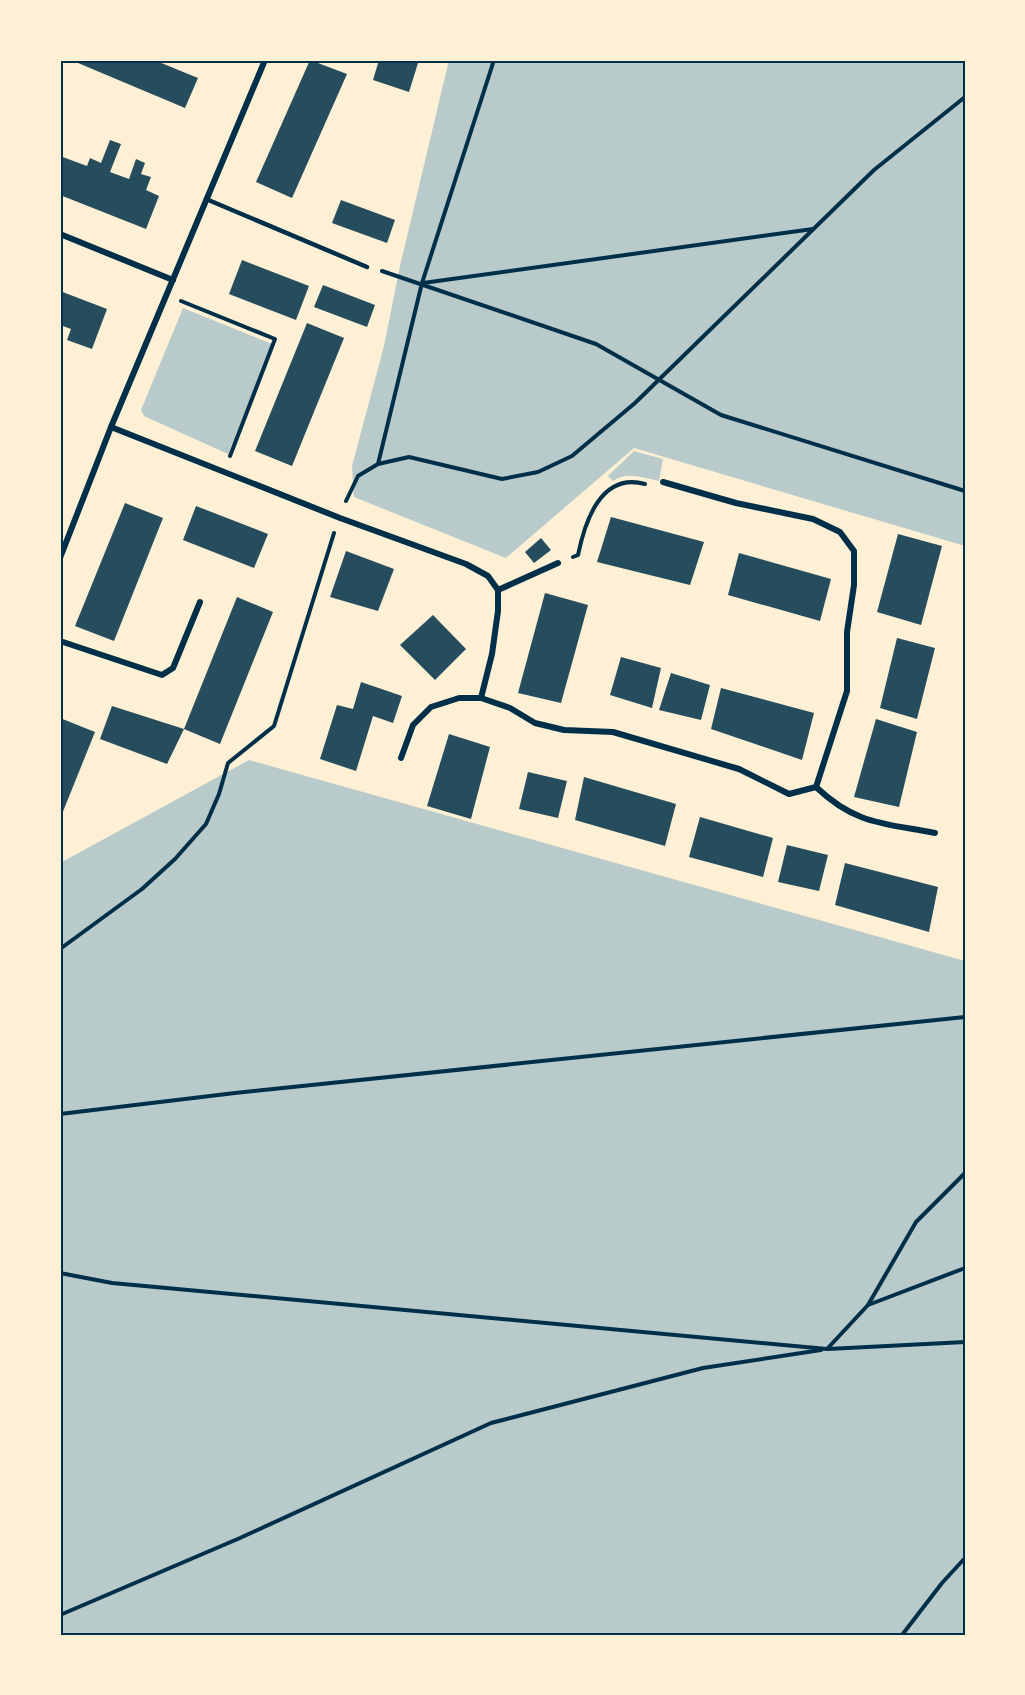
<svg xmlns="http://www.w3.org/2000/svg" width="1025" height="1695" font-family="'Zilla Slab',serif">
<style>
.green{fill:#b9caca}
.building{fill:#264d5e}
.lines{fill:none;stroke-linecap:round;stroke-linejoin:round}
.path{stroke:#003049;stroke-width:4}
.service{stroke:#003049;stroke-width:4.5}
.minor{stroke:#003049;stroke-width:6}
.neatline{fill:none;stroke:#003049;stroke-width:2}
</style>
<rect width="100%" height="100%" fill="#fdf0d5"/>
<g class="green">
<polygon points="449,60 965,60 965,546 634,448 506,558 354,497 352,466 384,346 400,266"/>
<polygon points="183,308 272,344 228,454 144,416 141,410"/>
<path d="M634 451 663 459 659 481C643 478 627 471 613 481L608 476Z"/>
<polygon points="249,760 965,961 965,1635 60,1635 60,863"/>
</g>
<g class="building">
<polygon points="79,60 154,60 198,78 185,108 78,63"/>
<polygon points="310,60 347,74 292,198 256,182"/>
<polygon points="379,60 419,60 409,92 373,80"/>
<polygon points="110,140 121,144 110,172 129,179 136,159 145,163 141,174 151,177 146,190 159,196 146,229 60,195 60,156 87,166 90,158 101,163"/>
<polygon points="341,200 395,220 387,243 332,223"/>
<polygon points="242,260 309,286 296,320 229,294"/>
<polygon points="323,285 375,305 367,327 314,307"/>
<polygon points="60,291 107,309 92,349 67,340 71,329 60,325"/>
<polygon points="307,323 344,338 292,466 255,451"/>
<polygon points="125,503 163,518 114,641 75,626"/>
<polygon points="196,506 268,534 254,568 183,540"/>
<polygon points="611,517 704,542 690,585 597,562"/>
<polygon points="898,534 942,546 921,625 877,612"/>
<polygon points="541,538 551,550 534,563 525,552"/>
<polygon points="346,551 394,569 378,611 330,597"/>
<polygon points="739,553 831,579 820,621 728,595"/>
<polygon points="545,593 588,605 561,703 518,693"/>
<polygon points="237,597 273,612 220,744 184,729"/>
<polygon points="433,615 466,649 435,680 400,645"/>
<polygon points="897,638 935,648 917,719 880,708"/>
<polygon points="621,657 661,668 652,708 610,695"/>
<polygon points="671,673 710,685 701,720 659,710"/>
<polygon points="361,682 402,696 393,723 373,716 356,771 320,759 337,705 353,709"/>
<polygon points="721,688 814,713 802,760 711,729"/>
<polygon points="112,706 184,729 167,764 100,739"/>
<polygon points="60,718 95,732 60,819"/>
<polygon points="876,719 917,732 899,807 854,797"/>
<polygon points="449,734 490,747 471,819 427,806"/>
<polygon points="528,772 567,781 558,818 519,809"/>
<polygon points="584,777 676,804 665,846 575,820"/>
<polygon points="700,817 773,838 763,877 689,857"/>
<polygon points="787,845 828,855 819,891 778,882"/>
<polygon points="845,863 938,887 929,932 835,905"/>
</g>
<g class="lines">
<g class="path">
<polyline points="382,271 596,344 721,415 965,491"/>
<polyline points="423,283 813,229"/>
<polyline points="181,301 275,339 230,456"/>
<polyline points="378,464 422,283 494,60"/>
<polyline points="346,501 358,476 378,464 409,457 502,479 538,472 572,456 635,403 874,170 965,97"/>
<path d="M573 557 578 555C585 521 601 472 645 484"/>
<polyline points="60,949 142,889 175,859 206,824 219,794 228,763 274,726 334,533"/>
<polyline points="60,1114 235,1093 965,1017"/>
<polyline points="60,1273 112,1283 827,1349 868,1305 916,1222 965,1173"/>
<polyline points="868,1305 965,1268"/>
<polyline points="828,1349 965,1342"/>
<polyline points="60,1615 240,1538 491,1423 703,1368 821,1350"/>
<polyline points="902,1635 942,1583 965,1558"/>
</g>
<polyline class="service" points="206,199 367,267"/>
<g class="minor">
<polyline points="60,234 173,280"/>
<polyline points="111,427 340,518 466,564 488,576 498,590 498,611 492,654 481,698"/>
<polyline points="60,558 111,427 265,60"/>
<polyline points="498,590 558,563"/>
<polyline points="60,641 162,675 173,668 200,602"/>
<polyline points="401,758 413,725 431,707 459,698 481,698 510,708 535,723 564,730 613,732 739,769 789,794 816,787 847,691 847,632 854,585 854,551 840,532 813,519 736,503 663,482"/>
<path d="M816 787C856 825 884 823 935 833"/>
</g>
</g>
<rect width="1025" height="1695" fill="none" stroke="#fdf0d5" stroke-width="123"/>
<rect x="62" y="62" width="902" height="1572" class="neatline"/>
</svg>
